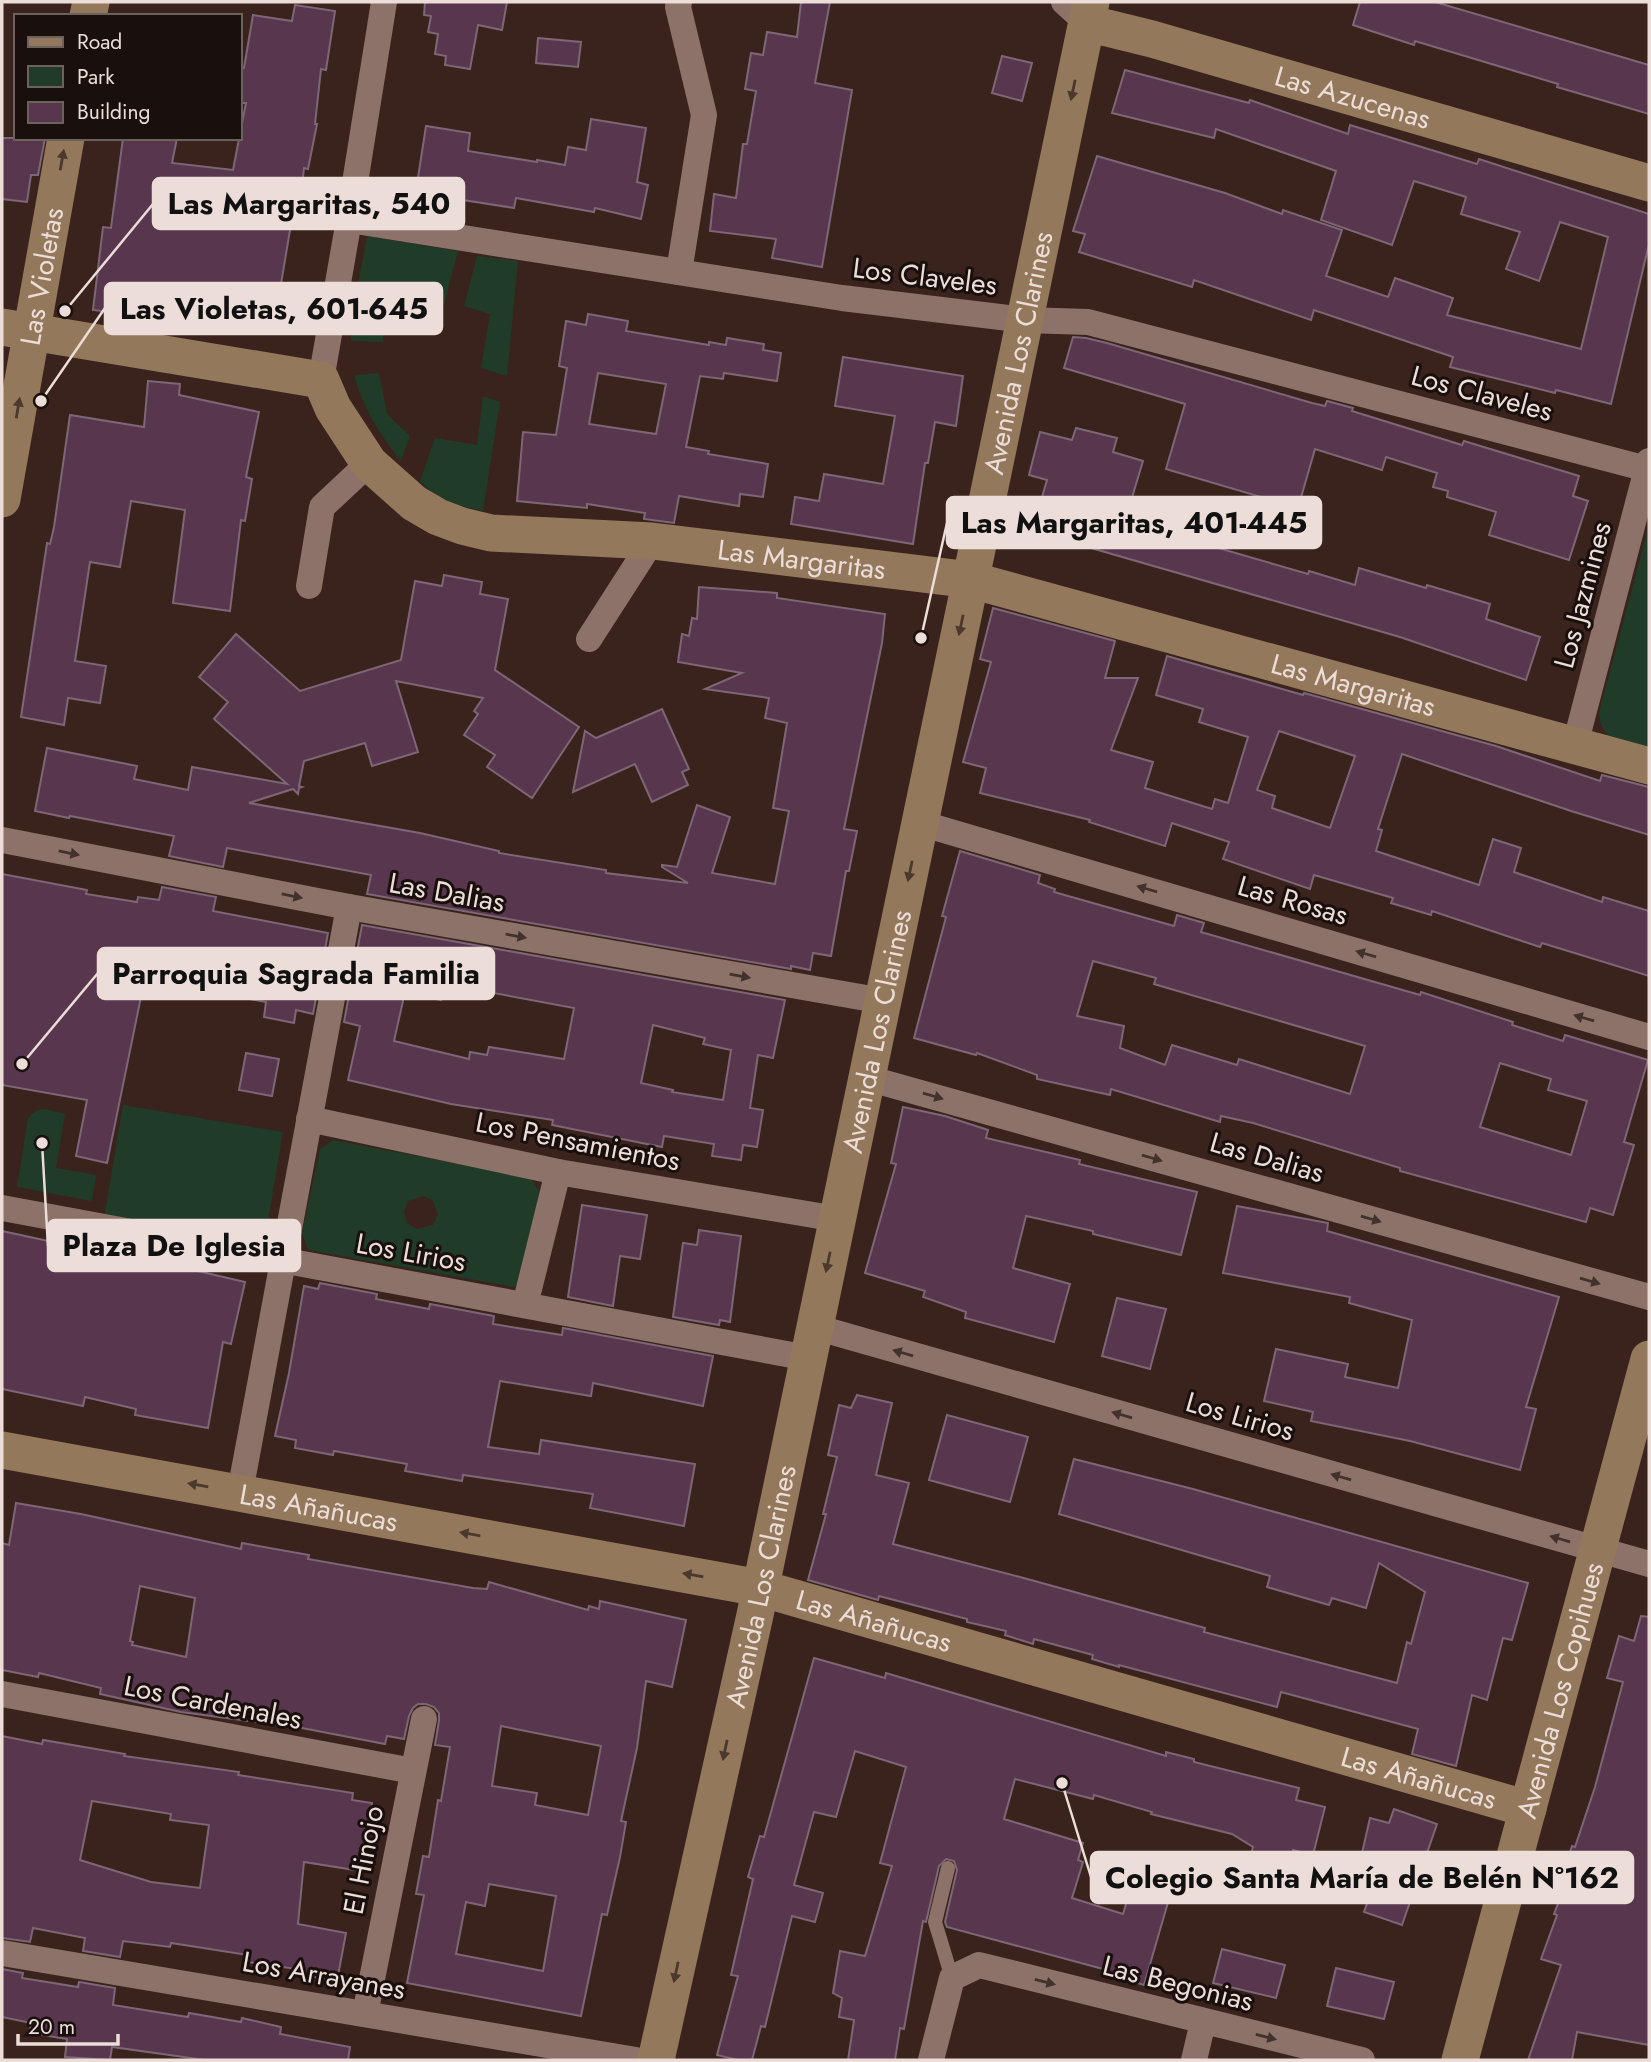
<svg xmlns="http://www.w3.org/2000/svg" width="1651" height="2062" font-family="Jost,sans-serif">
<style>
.green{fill:#203c28;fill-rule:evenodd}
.building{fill:#58364e;stroke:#7d6675;stroke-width:2;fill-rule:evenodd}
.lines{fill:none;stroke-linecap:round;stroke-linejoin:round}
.lane{stroke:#8c7269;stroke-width:14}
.street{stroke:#8c7269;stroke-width:26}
.secondary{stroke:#94785b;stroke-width:37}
.oneway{fill:#4a392c}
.oneway2{fill:#41322d}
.labels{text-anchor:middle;stroke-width:6;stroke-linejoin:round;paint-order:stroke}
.street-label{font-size:28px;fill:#ecddd8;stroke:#190f0c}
.leader{fill:none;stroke:#ecddd8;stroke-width:2.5}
.callout-dot{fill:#ecddd8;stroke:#190f0c;stroke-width:2.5}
.callout{fill:#ecddd8;stroke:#ecddd8;stroke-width:2.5}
.callout-label{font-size:30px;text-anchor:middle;font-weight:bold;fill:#111}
</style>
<rect width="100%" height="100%" fill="#39231c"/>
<g class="green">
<polygon points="367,236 458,251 444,305 383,301 383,342 351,341 351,323"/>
<polygon points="477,256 518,261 507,376 481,368 490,314 464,306"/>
<path d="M379 373 387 414 410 436 401 461C380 435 363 408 354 375Z"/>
<path d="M483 396 500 402 483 511C459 506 437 500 420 481L435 438 477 445Z"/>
<polygon points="1649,525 1649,752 1608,737 1600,722 1599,713"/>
<polygon points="123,1105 283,1132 264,1245 104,1218"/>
<polygon points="46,1109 65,1114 56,1168 96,1175 92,1201 17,1187 28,1118 37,1110"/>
<path d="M333 1140 531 1178 539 1192 526 1276 514 1287 308 1250 302 1233 320 1149ZM424 1196 433 1201 438 1215 433 1225 417 1229 407 1223 404 1212 408 1201Z"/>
</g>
<g class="building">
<polygon points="425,2 507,2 502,30 478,25 470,69 445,65 446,56 435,54 438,34 428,32 431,16 424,15"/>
<polygon points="801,2 830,2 815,83 852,90 822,267 772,258 776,239 710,231 714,194 736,198 743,144 747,144 756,91 745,89 751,53 763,55 767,32 797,37"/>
<polygon points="1360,2 1435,2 1649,65 1649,114 1557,87 1558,84 1415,41 1414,45 1353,25"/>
<polygon points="295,5 335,11 326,70 321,69 315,124 317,124 308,169 304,168 298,224 291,224 275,320 165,306 163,319 93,310 103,227 111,228 123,138 177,138 172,163 233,170 246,103 240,103 240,67 244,68 253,15 292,21"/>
<polygon points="538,38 581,42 578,67 536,63"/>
<polygon points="1002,56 1032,63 1022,101 992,93"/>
<polygon points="1125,70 1249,103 1250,100 1348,134 1350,125 1477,164 1479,159 1649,214 1649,244 1611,404 1556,390 1555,393 1450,367 1453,357 1314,310 1311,320 1194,280 1192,287 1079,252 1085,234 1073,231 1097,156 1225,193 1282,214 1283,210 1342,230 1326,276 1388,297 1395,278 1453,298 1447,315 1581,349 1608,237 1560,222 1539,281 1506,269 1520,232 1461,214 1466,197 1414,181 1392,245 1321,220 1336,171 1216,129 1214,138 1112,113"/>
<polygon points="591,119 646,128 637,182 648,185 641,219 595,208 594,212 516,198 514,208 437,196 439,187 417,184 426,126 470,133 468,151 537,162 537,160 565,165 568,147 586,150"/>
<polygon points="2,138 45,138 38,175 31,175 27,202 2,199"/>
<path d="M588 314 628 321 626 331 709 345V342L726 345 727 338 764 344 763 350 781 353 777 381 724 373 723 379 700 376 686 447 709 451 708 454 768 464 763 497 740 494 739 506 679 496 674 523 644 519 645 513 587 504V508L517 501 523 432 556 435 567 368 559 366 566 321 586 325ZM598 373 666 384 656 434 589 424Z"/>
<polygon points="1073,337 1086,338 1107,343 1312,403 1325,406 1327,401 1353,408 1352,411 1462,445 1464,441 1579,476 1573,496 1588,501 1569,560 1489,535 1496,512 1447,497 1448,491 1433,487 1437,473 1386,457 1382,470 1315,449 1298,508 1166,469 1185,404 1064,368"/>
<polygon points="843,357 963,376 956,426 935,422 928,463 925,463 913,544 791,524 795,497 819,501 824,474 883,484 895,416 835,406"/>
<polygon points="148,381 180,384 179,395 259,412 246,477 252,479 245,521 241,520 230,611 173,603 185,510 131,501 120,567 90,562 75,661 106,666 100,703 68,698 64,725 21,717 47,543 50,544 54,527 70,415 144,427"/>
<polygon points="1076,428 1117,438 1113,452 1143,461 1125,521 1308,574 1309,571 1355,585 1359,568 1426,588 1427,585 1490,604 1486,619 1540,637 1526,680 1400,637 1032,531 1047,480 1029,475 1040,432 1072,440"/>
<polygon points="444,575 482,582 480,594 508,599 495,670 579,727 532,798 487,767 495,755 464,735 478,714 474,711 483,698 396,681 418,752 372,766 365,743 304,761 299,786 302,787 299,788 298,794 293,789 249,803 420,833 499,851 499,853 606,870 606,873 688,883 662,867 662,865 677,867 697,805 730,817 712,873 775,884 789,811 773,808 787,723 765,718 769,698 705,689 742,673 678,662 682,634 689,636 692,618 697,619 699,587 777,593 777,598 885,614 882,643 844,829 857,831 849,871 846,871 831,956 813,953 810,970 791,966 791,969 367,894 371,875 227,848 223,867 169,856 174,836 70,816 69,818 35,811 47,748 137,766 134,779 188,790 192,767 287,784 214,719 228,702 199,677 236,634 300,691 401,660 415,581 442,586"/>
<path d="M993 608 1115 641 1105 678H1138L1111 750 1153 762 1145 788 1212 809 1215 799 1228 803 1248 737 1199 722 1203 709 1156 695 1167 656 1303 695 1304 693 1496 746 1600 781 1602 775 1649 787V835L1571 811 1402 754 1378 829 1382 830 1376 851 1479 885 1493 839 1521 848 1514 872 1602 902 1603 897 1649 911V976L1542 943 1540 947 1432 911 1431 915 1391 903 1393 898 1314 875 1310 889 1223 859 1229 842 1172 823 1165 846 1089 822 1090 820 980 793 986 768 963 762 991 662 980 659ZM1279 731 1355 756 1330 828 1272 808 1275 796 1257 790Z"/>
<polygon points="662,709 689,769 682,772 688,785 652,802 635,764 573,792 585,731 596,738"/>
<path d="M960 851 1040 875 1038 883 1055 889 1054 892 1174 926 1177 915 1204 923 1201 932 1420 995 1421 992 1513 1022 1512 1025 1563 1041 1565 1035 1648 1060 1624 1142 1634 1145 1613 1215 1590 1208 1586 1222 1400 1171V1168L1253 1123 1221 1116 1220 1122 1111 1089 1110 1095 1037 1079V1075L977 1053 976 1055 914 1038 946 917 942 916ZM1093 961 1156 978 1154 984 1365 1046 1350 1094 1239 1059 1237 1065 1172 1045 1165 1065 1120 1048 1124 1026 1077 1016ZM1500 1063 1551 1079 1548 1090 1587 1101 1571 1155 1480 1127Z"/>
<polygon points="2,874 87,890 86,894 137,902 138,897 159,900 162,887 216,897 213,911 328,933 313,1014 296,1010 294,1023 264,1017 266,1002 200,990 206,959 151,948 107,1163 76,1156 87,1100 2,1085"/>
<path d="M362 925 785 1000 773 1058 758 1055 750 1108 763 1110 757 1147 743 1145 741 1160 712 1156 714 1144 664 1136 662 1147 552 1125 553 1120 451 1104 348 1080 360 1026 344 1022ZM445 984 574 1008 564 1059 489 1047 487 1055 470 1052 469 1059 394 1041 405 992 441 1000ZM653 1025 705 1038 703 1044 731 1050 723 1100 672 1092 673 1090 641 1083Z"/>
<polygon points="246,1053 279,1059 272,1096 239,1090"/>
<polygon points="903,1107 945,1116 988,1130 986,1138 1080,1160 1079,1164 1197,1192 1181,1255 1093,1234 1093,1231 1026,1216 1013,1268 1070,1284 1054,1342 965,1318 966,1312 923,1297 925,1291 865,1273 896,1164 891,1163"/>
<polygon points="582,1205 647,1215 640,1259 620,1256 613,1306 568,1297"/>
<polygon points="1237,1206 1328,1223 1327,1231 1559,1297 1526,1407 1536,1409 1520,1470 1410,1441 1311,1421 1313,1412 1264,1401 1276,1349 1348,1364 1345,1377 1398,1388 1412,1320 1349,1303 1350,1297 1223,1273"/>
<polygon points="699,1230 741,1236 730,1322 720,1320 719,1325 673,1317 683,1243 697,1245"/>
<polygon points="2,1231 53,1242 54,1239 69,1242 71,1237 117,1247 116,1252 245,1282 231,1344 223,1342 208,1428 135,1415 136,1409 85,1397 83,1406 2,1389"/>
<polygon points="320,1283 377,1294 376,1299 429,1309 430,1304 494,1316 493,1324 562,1335 563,1328 713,1356 703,1406 593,1383 591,1396 500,1381 488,1447 539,1454 541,1440 695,1464 684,1526 590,1508 593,1494 463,1475 462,1481 405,1471 407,1464 334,1451 333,1455 295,1448 296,1440 275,1436 289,1373 304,1286 318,1289"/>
<polygon points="1117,1298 1166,1309 1150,1369 1102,1356"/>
<polygon points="857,1395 892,1403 876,1475 909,1483 893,1544 1020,1577 1205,1628 1204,1632 1397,1683 1407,1642 1411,1644 1425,1592 1379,1563 1366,1608 1332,1598 1329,1605 1267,1587 1270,1576 1059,1514 1074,1459 1193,1489 1528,1583 1512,1640 1503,1638 1487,1700 1472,1695 1456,1766 1412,1754 1418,1729 1281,1692 1277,1707 1119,1665 1119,1667 1092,1659 1093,1655 1034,1639 1033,1644 1005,1635 1006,1631 967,1622 967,1619 879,1596 878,1600 808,1580 826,1514 823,1514 837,1457 828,1455 839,1405 851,1408"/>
<polygon points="947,1415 1028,1437 1010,1502 929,1480"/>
<path d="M16 1503 81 1514 241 1549 242 1543 309 1555 308 1559 473 1588 487 1589 489 1582 588 1610 589 1606 599 1609 600 1601 686 1620 672 1687 646 1681 637 1748 621 1821 626 1822 620 1857 607 1915 602 1914 581 2016 407 1983 424 1895 416 1894 423 1856 429 1857 438 1800 441 1801 450 1747 435 1745 439 1721V1713L434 1707 426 1704H418L413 1708 409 1716 404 1739 387 1736 385 1744 302 1728 181 1712 100 1694 101 1688 39 1673 38 1677 2 1670V1543L9 1545ZM140 1586 195 1598 186 1657 132 1645 133 1642 130 1641ZM501 1726 601 1746 588 1815 535 1805 537 1793 492 1786ZM489 1884 556 1896 543 1971 456 1954 466 1902 485 1906Z"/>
<polygon points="1641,1616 1649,1617 1649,2045 1577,2032 1572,2060 1528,2060 1561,1965 1541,1959 1557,1915 1554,1914 1569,1875 1563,1873 1572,1846 1575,1847 1595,1787 1623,1682 1607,1678 1619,1636 1634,1641"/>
<polygon points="814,1658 885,1678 886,1673 1166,1756 1166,1752 1194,1759 1194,1762 1299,1788 1296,1800 1325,1807 1313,1855 1293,1850 1279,1896 1242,1885 1253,1847 1232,1834 1151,1814 1152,1812 1094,1795 1093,1799 1015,1779 1004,1819 1083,1843 1078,1860 1083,1862 1072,1898 1123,1914 1139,1861 1187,1875 1179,1902 1169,1899 1144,1985 1102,1972 1103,1969 947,1927 945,1922 957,1870 954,1861 946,1859 939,1866 926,1922 923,1921 904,2029 900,2028 895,2060 848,2060 854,2020 839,2017 842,1998 833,1993 840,1951 865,1956 892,1866 880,1863 906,1767 855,1751 836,1817 814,1812 794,1885 823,1893 815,1922 792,1916 765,2027 761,2026 752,2060 738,2060 717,2055 738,1976 731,1975 753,1879 748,1877 760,1836 764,1837"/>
<path d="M2 1736 42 1744 43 1740 125 1754 124 1756 239 1772 238 1775 353 1793 352 1800 372 1803 361 1871 304 1862 298 1924 346 1933 337 1981 303 1975 304 1970 247 1962 248 1955 171 1943 170 1947 123 1941 120 1957 83 1951 85 1938 33 1928 30 1942 2 1938ZM92 1801 171 1814 170 1820 209 1825 200 1888 151 1882 80 1860Z"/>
<polygon points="1394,1809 1437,1824 1402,1925 1364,1912 1379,1871 1359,1866 1370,1818 1389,1823"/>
<polygon points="1222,1949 1285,1965 1276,1998 1213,1983"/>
<polygon points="1336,1968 1394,1982 1384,2019 1327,2006"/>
<polygon points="2,1969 23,1973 22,1978 78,1987 79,1982 115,1988 113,2005 188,2017 189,2013 241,2022 242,2018 281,2027 280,2034 350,2047 348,2060 205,2060 112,2047 110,2060 65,2057 67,2039 30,2033 31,2023 2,2017"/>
</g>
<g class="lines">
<polyline class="lane" points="948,1868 935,1922 952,1978"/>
<g class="street">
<polyline points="679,2 678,7 704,115 679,272"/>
<polyline points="1064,2 1087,23"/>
<polyline points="349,220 842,298 1025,320 1088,322 1647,469"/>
<polyline points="321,380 349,220 384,2"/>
<polyline points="309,586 322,507 369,463"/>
<polyline points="589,639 652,541"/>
<polyline points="1575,745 1649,461"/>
<polyline points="920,823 1649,1037"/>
<polyline points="2,840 349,907 883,1001"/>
<polyline points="867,1078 1649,1297"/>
<polyline points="309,1119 558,1172 837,1219"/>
<polyline points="2,1208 808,1358"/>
<polyline points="525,1305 558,1172"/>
<polyline points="815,1327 1649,1564"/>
<polyline points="240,1492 349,907"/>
<polyline points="2,1694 413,1771"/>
<polyline points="2,1953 636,2060"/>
<polyline points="365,2014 424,1719"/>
<polyline points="931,2060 952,1978 979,1965 1362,2060"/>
<polyline points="1194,2060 1203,2022"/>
</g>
<g class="secondary">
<polyline points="88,16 91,2"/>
<path id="s1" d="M1087 23 1152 39 1649 183"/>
<path id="s2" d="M2 327 321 380 333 408 369 463 414 503 438 517 462 526 491 533 652 541 971 580 1649 766"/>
<path id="s3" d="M2 499 66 138"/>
<path id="s4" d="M2 1450 760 1588 1528 1809"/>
<path id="s5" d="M656 2060 755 1615 1091 2"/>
<path id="s6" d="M1460 2060 1649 1359"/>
</g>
</g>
<defs><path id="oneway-solid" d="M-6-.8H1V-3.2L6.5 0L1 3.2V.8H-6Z" transform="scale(1.75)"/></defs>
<g class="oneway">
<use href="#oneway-solid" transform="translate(1073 90) rotate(102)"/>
<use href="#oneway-solid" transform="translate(62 160) rotate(-80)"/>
<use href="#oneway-solid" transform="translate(18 408) rotate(-80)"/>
<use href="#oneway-solid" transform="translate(961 625) rotate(102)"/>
<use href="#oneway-solid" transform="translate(910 871) rotate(102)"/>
<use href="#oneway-solid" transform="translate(828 1262) rotate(102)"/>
<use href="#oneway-solid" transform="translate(198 1485) rotate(-170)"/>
<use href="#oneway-solid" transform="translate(470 1534) rotate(-170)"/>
<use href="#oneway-solid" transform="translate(693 1575) rotate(-170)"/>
<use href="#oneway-solid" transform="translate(725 1750) rotate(102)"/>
<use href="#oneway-solid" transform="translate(676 1972) rotate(102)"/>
</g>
<g class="oneway2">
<use href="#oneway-solid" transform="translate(69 853) rotate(11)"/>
<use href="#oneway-solid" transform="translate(1147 889) rotate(-164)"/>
<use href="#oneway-solid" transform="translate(292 896) rotate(11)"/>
<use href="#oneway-solid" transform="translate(516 936) rotate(10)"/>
<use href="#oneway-solid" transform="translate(1366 954) rotate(-164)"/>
<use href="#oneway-solid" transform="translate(740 976) rotate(10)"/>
<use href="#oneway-solid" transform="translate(1584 1018) rotate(-164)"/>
<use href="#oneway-solid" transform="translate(933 1096) rotate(16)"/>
<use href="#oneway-solid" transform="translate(1152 1158) rotate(16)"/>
<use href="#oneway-solid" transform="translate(1371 1219) rotate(16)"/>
<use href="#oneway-solid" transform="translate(1590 1281) rotate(16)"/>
<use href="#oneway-solid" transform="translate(903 1353) rotate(-164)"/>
<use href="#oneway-solid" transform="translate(1122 1415) rotate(-164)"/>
<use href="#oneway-solid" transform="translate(1341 1477) rotate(-164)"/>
<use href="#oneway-solid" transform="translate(1560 1539) rotate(-164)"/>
<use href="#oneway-solid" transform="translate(1045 1982) rotate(14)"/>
<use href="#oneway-solid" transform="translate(1266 2037) rotate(14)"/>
</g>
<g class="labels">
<g class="street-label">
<text dy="10" stroke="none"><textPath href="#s1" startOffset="276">Las Azucenas</textPath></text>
<text transform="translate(925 276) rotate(7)" y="10">Los Claveles</text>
<text dy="10" stroke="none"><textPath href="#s3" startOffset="226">Las Violetas</textPath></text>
<text dy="10" stroke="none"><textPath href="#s5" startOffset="1745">Avenida Los Clarines</textPath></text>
<text transform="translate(1482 393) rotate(15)" y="10">Los Claveles</text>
<text dy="10" stroke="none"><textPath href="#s2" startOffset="875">Las Margaritas</textPath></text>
<text transform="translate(1582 595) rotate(-75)" y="10">Los Jazmines</text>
<text dy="10" stroke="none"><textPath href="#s2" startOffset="1442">Las Margaritas</textPath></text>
<text transform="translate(447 892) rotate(10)" y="10">Las Dalias</text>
<text transform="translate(1293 900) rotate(16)" y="10">Las Rosas</text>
<text dy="10" stroke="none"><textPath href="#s5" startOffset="1052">Avenida Los Clarines</textPath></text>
<text transform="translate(578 1141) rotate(11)" y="10">Los Pensamientos</text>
<text transform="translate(1267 1157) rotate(16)" y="10">Las Dalias</text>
<text transform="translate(411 1252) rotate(10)" y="10">Los Lirios</text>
<text transform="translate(1240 1416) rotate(16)" y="10">Los Lirios</text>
<text dy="10" stroke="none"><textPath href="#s4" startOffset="322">Las Añañucas</textPath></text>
<text dy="10" stroke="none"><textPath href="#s5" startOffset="485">Avenida Los Clarines</textPath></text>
<text dy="10" stroke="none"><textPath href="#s4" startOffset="889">Las Añañucas</textPath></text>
<text dy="10" stroke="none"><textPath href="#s6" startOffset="383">Avenida Los Copihues</textPath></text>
<text transform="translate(213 1702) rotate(11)" y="10">Los Cardenales</text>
<text dy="10" stroke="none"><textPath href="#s4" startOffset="1456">Las Añañucas</textPath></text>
<text transform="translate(363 1860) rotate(-79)" y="10">El Hinojo</text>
<text transform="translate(324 1975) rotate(10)" y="10">Los Arrayanes</text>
<text transform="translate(1178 1983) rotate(14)" y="10">Las Begonias</text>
</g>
</g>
<path class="leader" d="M65 311L153 204M41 401L105 308M921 638L947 523M22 1064L98 973M42 1143L48 1246M1062 1783L1091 1877"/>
<g class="callout-dot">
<circle cx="65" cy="311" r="7"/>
<circle cx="41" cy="401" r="7"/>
<circle cx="921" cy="638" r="7"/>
<circle cx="22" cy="1064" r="7"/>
<circle cx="42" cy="1143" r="7"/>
<circle cx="1062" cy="1783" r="7"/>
</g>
<g class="callout">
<rect x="153" y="178" width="311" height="51" rx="7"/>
<rect x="105" y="283" width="337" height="51" rx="7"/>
<rect x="947" y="497" width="374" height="51" rx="7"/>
<rect x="98" y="948" width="396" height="51" rx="7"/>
<rect x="48" y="1220" width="252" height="51" rx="7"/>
<rect x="1091" y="1852" width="542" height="51" rx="7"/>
</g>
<g class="callout-label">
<text x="309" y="214">Las Margaritas, 540</text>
<text x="274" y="319">Las Violetas, 601-645</text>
<text x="1134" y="533">Las Margaritas, 401-445</text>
<text x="296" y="984">Parroquia Sagrada Familia</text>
<text x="174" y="1256">Plaza De Iglesia</text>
<text x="1362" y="1888">Colegio Santa María de Belén N°162</text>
</g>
<rect width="1651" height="2062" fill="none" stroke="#ecddd8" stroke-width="7"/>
<rect x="14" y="14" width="228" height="126" fill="#190f0c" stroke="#6d615e" stroke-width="2"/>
<rect x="28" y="37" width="35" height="10" fill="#94785b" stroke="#6d615e" stroke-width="2"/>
<text x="77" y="49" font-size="21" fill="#ecddd8">Road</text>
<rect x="28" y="66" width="35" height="21" fill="#203c28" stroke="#6d615e" stroke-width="2"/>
<text x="77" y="84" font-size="21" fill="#ecddd8">Park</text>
<rect x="28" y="102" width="35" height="21" fill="#58364e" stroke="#6d615e" stroke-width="2"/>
<text x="77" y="119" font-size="21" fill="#ecddd8">Building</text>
<path d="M18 2034v10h100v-10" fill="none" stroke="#ecddd8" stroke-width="3.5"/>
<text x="28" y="2034" font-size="21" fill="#ecddd8" stroke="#190f0c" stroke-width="5" paint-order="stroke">20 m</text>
</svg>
